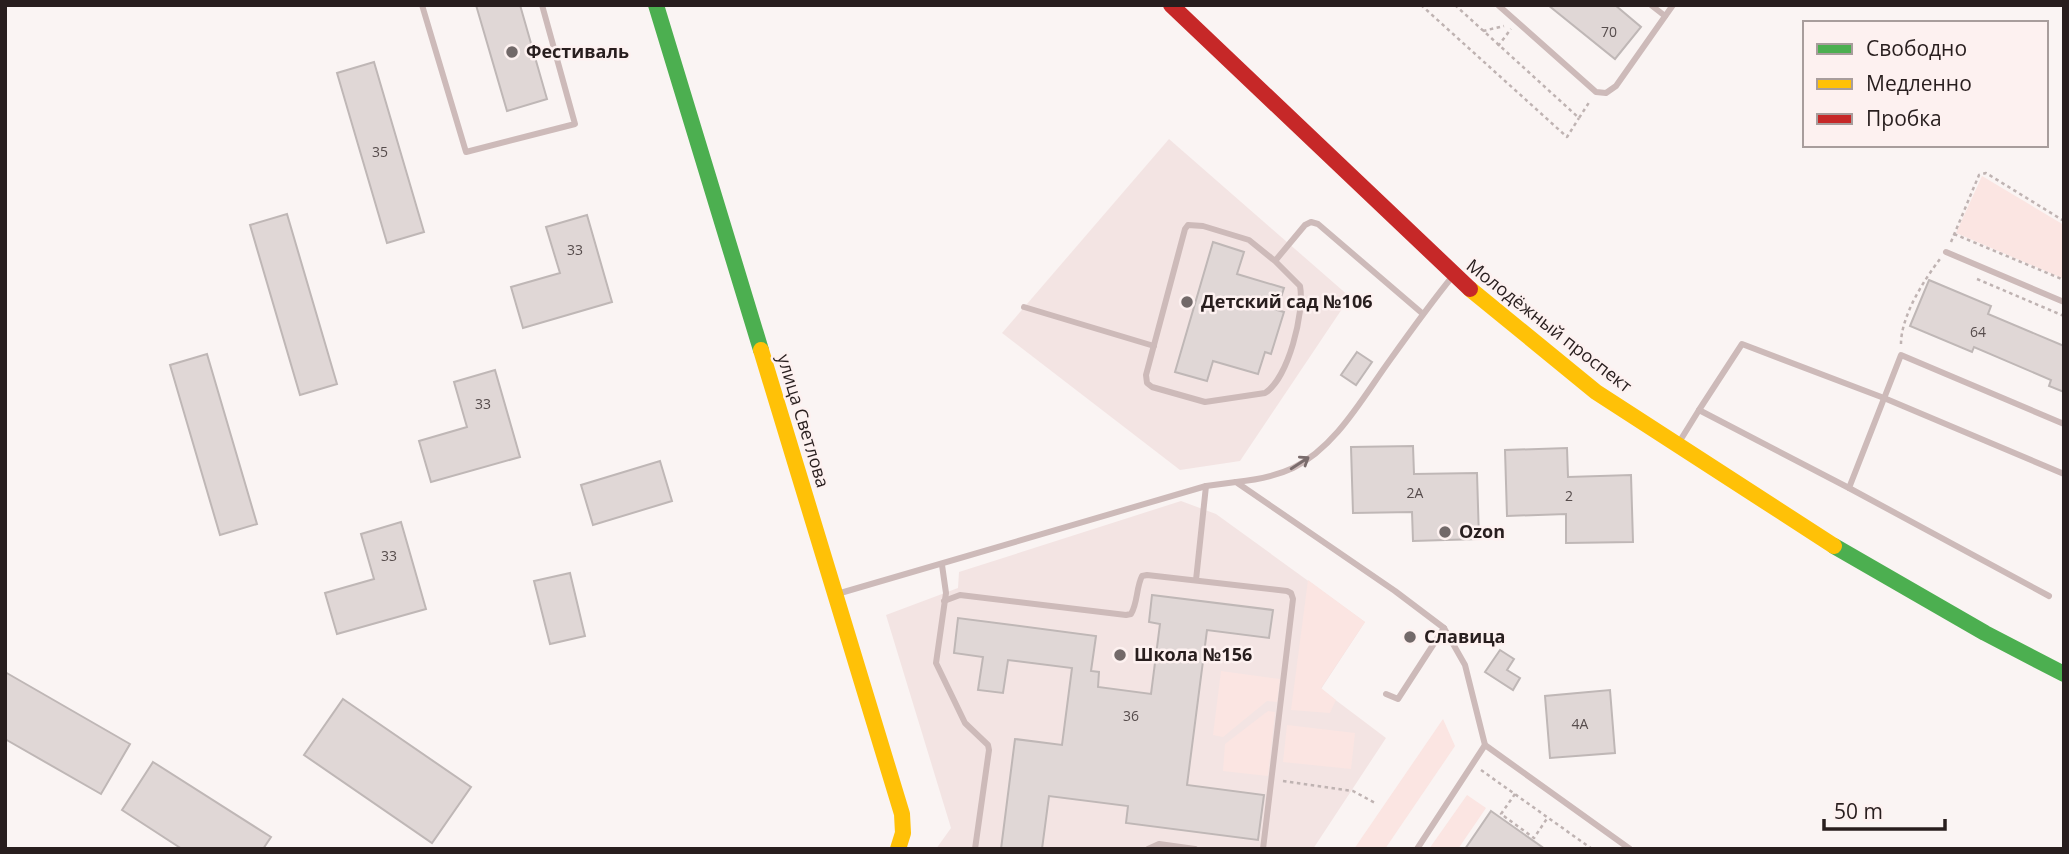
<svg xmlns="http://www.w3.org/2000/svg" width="2069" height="854" font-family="'Open Sans',sans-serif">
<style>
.built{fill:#f3e4e3}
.green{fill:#fbe5e2}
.building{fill:#e0d7d6;stroke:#bfb7b6;stroke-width:2}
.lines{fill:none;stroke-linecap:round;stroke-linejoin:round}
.path{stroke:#bfb3b2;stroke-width:2.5;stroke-dasharray:3.5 3.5;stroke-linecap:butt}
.lane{stroke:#cdbab9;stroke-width:6}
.fast{stroke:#4caf50;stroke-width:16}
.slow{stroke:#ffc107;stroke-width:16}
.jam{stroke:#c62828;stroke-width:16}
.oneway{stroke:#7a6c6c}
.poi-dot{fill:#726969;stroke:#fdf1f0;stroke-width:2.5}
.labels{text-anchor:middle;stroke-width:5;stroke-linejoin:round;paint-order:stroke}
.number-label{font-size:14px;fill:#564c4c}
.poi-label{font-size:18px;font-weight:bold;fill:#281e1e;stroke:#fdf1f0;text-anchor:start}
.street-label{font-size:18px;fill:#281e1e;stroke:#fdf1f0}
</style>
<rect width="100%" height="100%" fill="#faf4f3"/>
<g class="built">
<polygon points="1169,139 1350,297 1240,461 1180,470 1002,333"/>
<polygon points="1181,501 1216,514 1365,622 1321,689 1386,738 1313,849 936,849 951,828 886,615 958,588 959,572"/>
</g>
<g class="green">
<polygon points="1982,176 2064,225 2064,279 1956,233"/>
<polygon points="1308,580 1365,622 1321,688 1336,700 1330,713 1291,710"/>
<polygon points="1221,671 1280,679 1277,702 1267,701 1223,737 1213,735"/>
<polygon points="1268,711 1275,712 1268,776 1223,771 1225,744"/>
<polygon points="1443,719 1455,746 1385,849 1354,849"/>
<polygon points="1287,725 1355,733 1351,769 1283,762"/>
<polygon points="1467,795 1486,808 1458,849 1429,849"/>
</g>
<g class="building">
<polygon points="476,5 520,5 547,99 507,111"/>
<polygon points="1548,5 1615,5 1641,27 1615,59"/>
<polygon points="374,62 424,232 387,243 337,73"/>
<polygon points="287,214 337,384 300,395 250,225"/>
<polygon points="587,215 612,302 523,328 511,287 560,273 546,227"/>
<polygon points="1213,242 1244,252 1237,274 1284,288 1277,310 1284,312 1271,354 1265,352 1258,374 1213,361 1207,381 1175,372"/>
<polygon points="1929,280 1991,306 1988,314 2064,346 2064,392 2049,386 2051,380 1974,347 1972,352 1910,326"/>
<polygon points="1357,352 1372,362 1356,385 1341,375"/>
<polygon points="207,354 257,524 220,535 170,365"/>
<polygon points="495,370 520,457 431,482 419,441 467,427 454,382"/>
<polygon points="1413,446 1414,474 1477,473 1479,539 1413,541 1412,512 1353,513 1351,447"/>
<polygon points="1567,448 1568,477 1631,475 1633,542 1566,543 1566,514 1507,516 1505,450"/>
<polygon points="660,461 672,501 593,525 581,485"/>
<polygon points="401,522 426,609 337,634 325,593 374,579 361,534"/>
<polygon points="570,573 585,636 550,644 534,581"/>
<polygon points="1152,595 1273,610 1269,638 1207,630 1187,785 1264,795 1258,840 1126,823 1128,806 1049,796 1042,849 1001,849 1015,739 1062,745 1072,668 1008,660 1003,693 978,690 983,657 954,653 958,618 1096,636 1091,671 1099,672 1098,687 1151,694 1160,624 1149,622"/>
<polygon points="1500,650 1514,659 1507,670 1520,678 1513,690 1485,672"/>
<polygon points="5,672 130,744 101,794 5,739"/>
<polygon points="1610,690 1615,753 1550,758 1545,696"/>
<polygon points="343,699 471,787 432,843 304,755"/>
<polygon points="153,762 271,837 263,849 182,849 122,810"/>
<polygon points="1491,811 1545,849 1465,849"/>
</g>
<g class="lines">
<g class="path">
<polyline points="1421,5 1567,137 1579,118"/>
<polyline points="1455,5 1579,118 1590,101"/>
<polyline points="1483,31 1504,26"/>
<polyline points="1498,46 1511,29"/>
<polyline points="1954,234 2064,280"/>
<polyline points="1951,242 1979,175 1986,173 2064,221"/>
<polyline points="1977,279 2064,316"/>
<path d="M1901 344C1901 316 1924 280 1940 259"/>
<polyline points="1481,770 1592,849"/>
<polyline points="1283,781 1353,791 1377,804"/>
<polyline points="1515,794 1501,814 1534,838 1548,817"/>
</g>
<g class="lane">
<polyline points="422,5 466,152 575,124 542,5"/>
<polyline points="1498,5 1596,92 1606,93 1616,86 1673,5"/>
<polyline points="1651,5 1665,16"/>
<polyline points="1946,252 2064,302"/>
<path d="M1275 261 1300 286C1305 312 1288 379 1265 393L1205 402 1152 387 1147 383 1146 375 1185 229 1188 225 1203 226 1249 240 1275 261 1305 225 1311 222 1318 224 1423 314"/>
<polyline points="1024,307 1154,346"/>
<polyline points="1699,410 1742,344 1884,398 2064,474"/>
<polyline points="1678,444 1699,410 1849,488 1901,355 2064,424"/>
<path d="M1236 482C1256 480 1274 477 1293 468 1336 447 1363 397 1390 360 1410 332 1430 304 1452 277"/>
<polyline points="1849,488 2049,596"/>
<polyline points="942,565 946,593 936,663 965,723 988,745 989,750 975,849"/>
<polyline points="1196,580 1206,486"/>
<polyline points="837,594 1206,486 1236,482 1395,591 1444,628 1465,665 1485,745"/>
<path d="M944 601 960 595 1126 615 1131 614C1138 602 1136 588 1142 576L1147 575 1287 591 1291 593 1293 599 1263 849"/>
<polyline points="1386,694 1398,699 1444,628"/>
<polyline points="1148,849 1159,844 1195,849"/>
<polyline points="1417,849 1485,745 1630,849"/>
</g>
<g class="fast">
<polyline points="656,5 761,350"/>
<polyline points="1834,546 1985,633 2064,674"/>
</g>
<g class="slow">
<polyline points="1470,289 1596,392 1834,546"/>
<polyline points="761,350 902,814 903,833 898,849"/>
</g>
<polyline class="jam" points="1171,5 1470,289"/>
</g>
<defs><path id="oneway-shaft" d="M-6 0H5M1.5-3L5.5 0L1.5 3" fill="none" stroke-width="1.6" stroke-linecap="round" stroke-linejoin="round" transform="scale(1.75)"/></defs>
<use class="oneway" href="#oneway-shaft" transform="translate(1300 463) rotate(-33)"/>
<g class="poi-dot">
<circle cx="512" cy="52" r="7"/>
<circle cx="1187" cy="302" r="7"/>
<circle cx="1445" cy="532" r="7"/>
<circle cx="1410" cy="637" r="7"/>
<circle cx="1120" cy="655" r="7"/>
</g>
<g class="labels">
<g class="number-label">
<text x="1609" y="37">70</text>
<text x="380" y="157">35</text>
<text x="575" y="255">33</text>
<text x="1978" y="337">64</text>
<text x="483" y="409">33</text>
<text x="1415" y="498">2А</text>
<text x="1569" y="501">2</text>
<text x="389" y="561">33</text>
<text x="1131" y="721">36</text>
<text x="1580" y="729">4А</text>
</g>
<g class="poi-label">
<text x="526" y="58">Фестиваль</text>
<text x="1201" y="308">Детский сад №106</text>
<text x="1459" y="538">Ozon</text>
<text x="1424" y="643">Славица</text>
<text x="1134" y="661">Школа №156</text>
</g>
<g class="street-label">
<text transform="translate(1549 326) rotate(38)" y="6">Молодёжный проспект</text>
<text transform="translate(803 421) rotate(73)" y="6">улица Светлова</text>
</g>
</g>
<rect width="2069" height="854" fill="none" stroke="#281e1e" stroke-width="14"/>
<rect x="1803" y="21" width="245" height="126" fill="#fdf1f0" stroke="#a89d9c" stroke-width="2"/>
<rect x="1817" y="44" width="35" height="10" fill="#4caf50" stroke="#a89d9c" stroke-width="2"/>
<text x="1866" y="56" font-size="21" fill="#281e1e">Свободно</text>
<rect x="1817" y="79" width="35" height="10" fill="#ffc107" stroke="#a89d9c" stroke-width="2"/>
<text x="1866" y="91" font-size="21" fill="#281e1e">Медленно</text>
<rect x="1817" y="114" width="35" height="10" fill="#c62828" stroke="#a89d9c" stroke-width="2"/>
<text x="1866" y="126" font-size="21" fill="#281e1e">Пробка</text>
<path d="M1824 819v10h121v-10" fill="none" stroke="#281e1e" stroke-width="3.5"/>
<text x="1834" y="819" font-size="21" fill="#281e1e" stroke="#fdf1f0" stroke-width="5" paint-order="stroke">50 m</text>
</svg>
